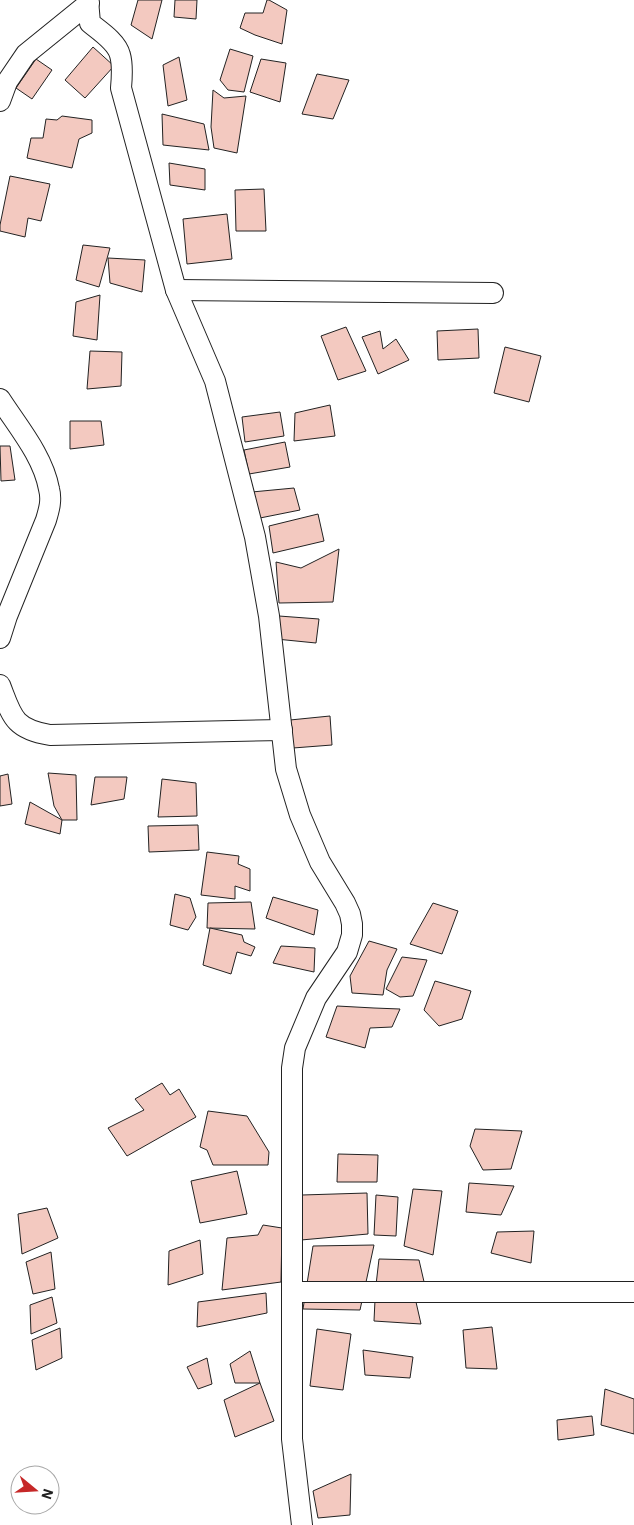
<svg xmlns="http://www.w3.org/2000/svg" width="634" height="1525" font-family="'IBM Plex Sans',sans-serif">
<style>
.building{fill:#f3c9c0;stroke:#222}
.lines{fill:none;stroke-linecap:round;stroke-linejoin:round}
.street-casing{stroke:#222;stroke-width:22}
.street{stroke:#fff;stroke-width:20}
</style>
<rect width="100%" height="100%" fill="#fff"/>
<g class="building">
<polygon points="138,0 162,0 152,39 131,25"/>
<polygon points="175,0 197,0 196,19 174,17"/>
<polygon points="267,0 269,0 287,10 282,44 255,35 240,28 245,13 263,13"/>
<polygon points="93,47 114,66 85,98 65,80"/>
<polygon points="230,49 253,56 244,92 228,90 220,80"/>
<polygon points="179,57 187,100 168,106 163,65"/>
<polygon points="36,59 52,70 32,99 16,88"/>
<polygon points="261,59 286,63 280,102 250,92"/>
<polygon points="317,74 349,80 333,119 302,114"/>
<polygon points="213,90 224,98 246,96 237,153 214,148 211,127"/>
<polygon points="162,114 204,124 209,150 163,145"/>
<polygon points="62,116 92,120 92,133 79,139 72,168 27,158 31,138 43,138 46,119 57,120"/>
<polygon points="169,163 205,169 205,190 170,185"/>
<polygon points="10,176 50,184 41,221 28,218 25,237 0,231 0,225"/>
<polygon points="264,189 266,231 236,231 235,190"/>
<polygon points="227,214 232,259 187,264 183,219"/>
<polygon points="83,245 110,248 99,287 76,280"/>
<polygon points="108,258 145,260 142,292 110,283"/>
<polygon points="100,295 97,340 73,336 76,302"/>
<polygon points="346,327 366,371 338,380 321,336"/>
<polygon points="478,329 479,358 438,360 437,331"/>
<polygon points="380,331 383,349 396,339 409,360 378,374 362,337"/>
<polygon points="505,347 541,356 529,402 494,393"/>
<polygon points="90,351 122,352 121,386 87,389"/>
<polygon points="330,405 335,436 294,441 295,413"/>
<polygon points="280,412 284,436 245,442 242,417"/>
<polygon points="70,421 101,421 104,445 70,449"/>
<polygon points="285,442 290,467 249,474 244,450"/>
<polygon points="0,446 10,446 15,480 1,481"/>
<polygon points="294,488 300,510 260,518 252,492"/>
<polygon points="318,514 324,541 273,553 269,526"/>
<polygon points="339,549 333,602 279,603 276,562 301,568"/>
<polygon points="279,616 319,619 316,643 276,639"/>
<polygon points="330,716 332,745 293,748 290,720"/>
<polygon points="48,773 76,775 77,820 62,820 54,806"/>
<polygon points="8,774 12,804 0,806 0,776"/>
<polygon points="95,777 127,777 124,799 91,805"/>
<polygon points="162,779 196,783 197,816 158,817"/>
<polygon points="30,802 62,820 60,834 25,824"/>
<polygon points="198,825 199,850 149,852 148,826"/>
<polygon points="207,852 239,856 238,864 250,869 250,891 235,886 235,899 201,895"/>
<polygon points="175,894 190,898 196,917 188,930 170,925"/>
<polygon points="273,897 318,910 314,935 266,918"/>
<polygon points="251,902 255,929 207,928 208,903"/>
<polygon points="433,903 458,911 442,954 410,944"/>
<polygon points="210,928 242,935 244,942 255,947 251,956 237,952 231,974 203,965"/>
<polygon points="369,941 397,949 387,970 383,995 352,993 350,976"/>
<polygon points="281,946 315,948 314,972 273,963"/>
<polygon points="402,957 427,960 413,996 400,997 386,989"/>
<polygon points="435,981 471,991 462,1019 439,1026 424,1010"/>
<polygon points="337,1006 374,1008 400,1009 392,1027 370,1028 365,1048 326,1037"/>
<polygon points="162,1083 170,1095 179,1089 196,1117 127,1156 108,1128 144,1110 135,1099"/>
<polygon points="208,1111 247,1116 269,1152 268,1165 213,1165 207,1150 200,1147"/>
<polygon points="475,1129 522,1131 511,1169 483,1170 470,1146"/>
<polygon points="338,1154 378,1155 377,1182 337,1182"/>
<polygon points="237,1171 247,1214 200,1223 191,1181"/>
<polygon points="469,1183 514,1186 501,1215 466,1212"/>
<polygon points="413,1189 442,1191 433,1255 404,1246"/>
<polygon points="367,1193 368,1234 301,1240 302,1195"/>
<polygon points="376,1195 398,1197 396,1236 374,1235"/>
<polygon points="47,1208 58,1238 22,1254 18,1214"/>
<polygon points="263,1225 282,1228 281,1282 222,1290 227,1238 258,1235"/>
<polygon points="534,1231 531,1263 491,1253 497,1232"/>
<polygon points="200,1240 203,1274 168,1285 169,1251"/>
<polygon points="374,1245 360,1310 303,1309 313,1246"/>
<polygon points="51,1252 55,1289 33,1294 26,1262"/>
<polygon points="379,1259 419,1260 425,1286 376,1285"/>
<polygon points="266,1293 267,1313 197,1327 198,1302"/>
<polygon points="52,1297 57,1323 31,1334 30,1305"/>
<polygon points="375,1300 416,1302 421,1324 374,1321"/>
<polygon points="492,1327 497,1369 466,1368 463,1330"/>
<polygon points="60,1328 62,1358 36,1370 32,1340"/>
<polygon points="317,1329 351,1334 343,1390 310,1386"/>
<polygon points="363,1350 413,1357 410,1378 365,1375"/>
<polygon points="250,1351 260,1383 235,1383 230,1364"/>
<polygon points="207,1358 212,1384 198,1389 187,1367"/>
<polygon points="260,1383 274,1421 235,1437 224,1400"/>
<polygon points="605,1389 634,1399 634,1434 601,1425"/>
<polygon points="592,1416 594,1435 558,1440 557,1420"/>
<polygon points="351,1474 350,1515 318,1518 313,1491"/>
</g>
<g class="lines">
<g class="street-casing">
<g id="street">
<path d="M88 0 90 23C100 31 117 42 120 55 123 65 122 77 121 88L176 290 215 381 255 537 269 616 286 769 300 815 320 862 345 903 350 914 352 924V935L347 952 316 998 295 1048 292 1068V1439L302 1525"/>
<polyline points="0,101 7,82 26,54 89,3"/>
<polyline points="176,290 493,293"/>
<path d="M0 399C18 427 43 456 49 489 52 500 49 510 46 520L7 616 0 638"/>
<path d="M0 685C12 716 13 729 50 735L282 730"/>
<polyline points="292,1292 634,1292"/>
</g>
</g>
<use href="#street" class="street"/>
</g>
<g transform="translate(35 1490) rotate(108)"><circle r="24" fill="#ffffff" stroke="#a7a7a7"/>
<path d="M0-4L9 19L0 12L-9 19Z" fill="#c62828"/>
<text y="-8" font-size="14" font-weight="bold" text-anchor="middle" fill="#222222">N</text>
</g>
</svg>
